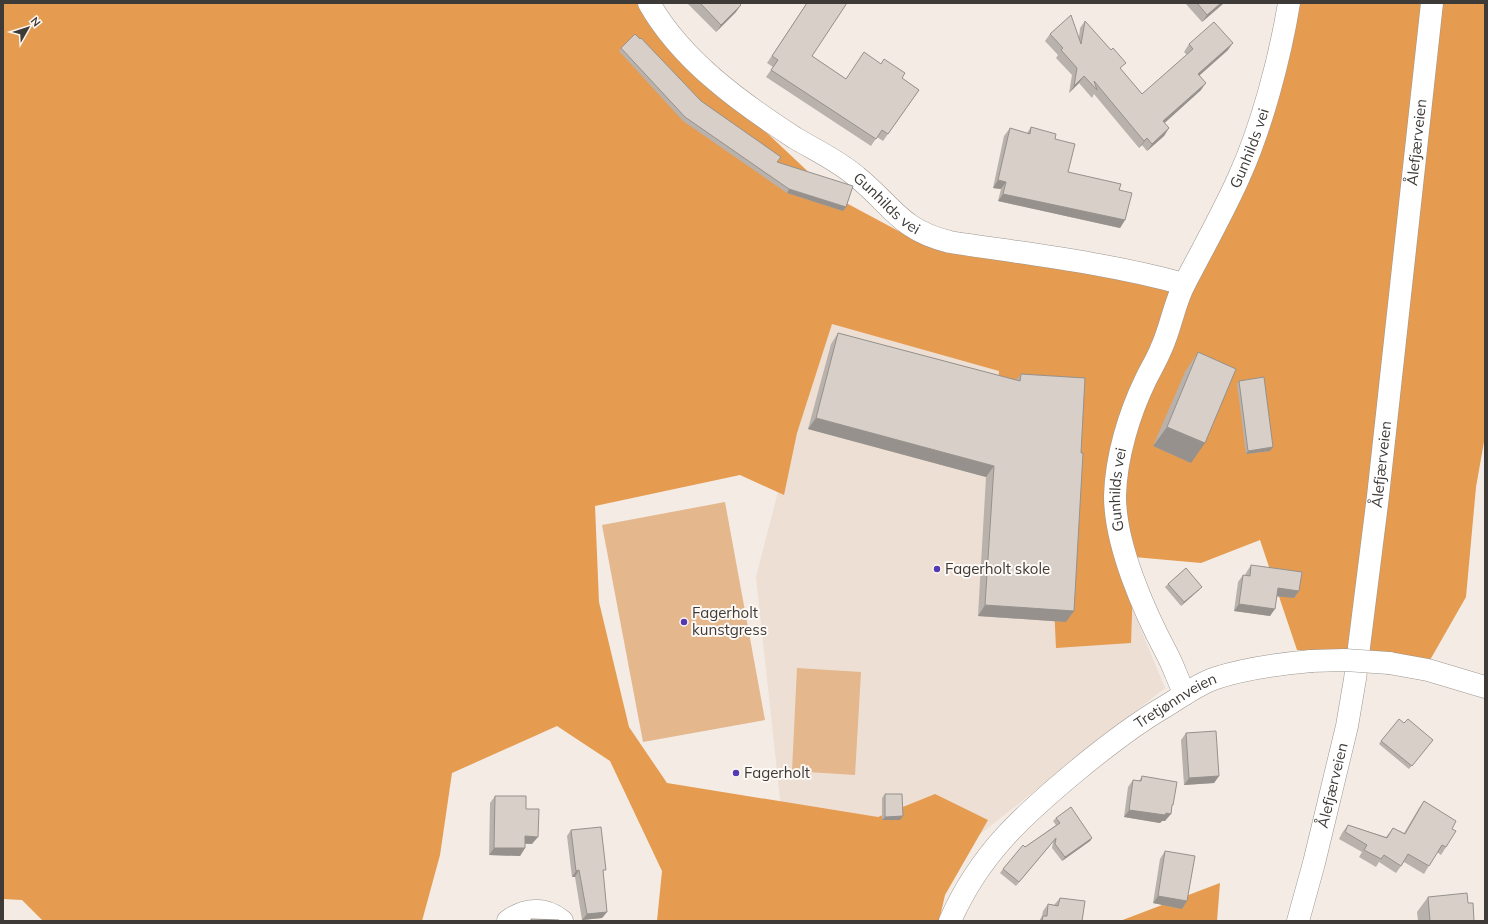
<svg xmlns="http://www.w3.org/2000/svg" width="1488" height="924" font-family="Mulish,sans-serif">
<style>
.built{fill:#eddfd3}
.green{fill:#e4b78d}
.forest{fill:#e59b50}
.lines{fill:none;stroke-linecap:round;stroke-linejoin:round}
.minor-casing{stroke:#9d968f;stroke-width:23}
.major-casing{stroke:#9d968f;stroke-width:23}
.minor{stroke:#fff;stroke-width:22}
.major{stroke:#fff;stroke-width:22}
.minor-bridge-casing{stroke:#9d968f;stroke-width:23;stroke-linecap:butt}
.minor-bridge{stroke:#fff;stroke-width:22}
.wall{fill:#b9b2ac}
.shaded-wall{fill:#96918c}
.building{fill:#d7cfc8;stroke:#96918c}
.poi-dot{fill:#543ab2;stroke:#fef9f5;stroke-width:1.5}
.labels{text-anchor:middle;stroke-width:4;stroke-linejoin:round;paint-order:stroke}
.street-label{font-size:15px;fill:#3d3a37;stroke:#fef9f5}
.poi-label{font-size:15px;fill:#3d3a37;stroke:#fef9f5;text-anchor:start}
</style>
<rect width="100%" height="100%" fill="#f3ebe4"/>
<polygon class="built" points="826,306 1120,356 1113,562 1165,688 979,835 782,817 756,577"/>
<g class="green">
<polygon points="725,502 765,720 643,742 602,525"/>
<polygon points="797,668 861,672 855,775 792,771"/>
</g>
<g class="forest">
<polygon points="3,3 656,3 731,99 835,197 904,234 1181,276 1243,149 1283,3 1485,3 1485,436 1476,487 1466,597 1430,660 1297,650 1260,540 1201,563 1134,557 1131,643 1056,648 1052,564 995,432 999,371 832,324 797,433 784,495 740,475 595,506 599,602 629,727 667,783 878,817 935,794 988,820 945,895 939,921 657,921 662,871 610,761 557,726 452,773 440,855 422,921 43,921 22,900 3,899"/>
<polygon points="1220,883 1217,921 1120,921"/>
</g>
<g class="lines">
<g class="minor-casing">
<g id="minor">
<path id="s1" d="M649 3C681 60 741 103 795 138 815 150 839 161 857 177 893 206 900 230 950 242 1028 254 1108 263 1184 284"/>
<polyline points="1389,663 1428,670 1485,687"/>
<path id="s2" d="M1185 694C1178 681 1174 667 1167 654 1144 611 1115 545 1115 496 1116 457 1129 414 1146 379 1151 369 1157 359 1161 349 1171 328 1174 303 1185 283 1203 248 1223 213 1239 177 1262 126 1280 58 1289 3"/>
<path d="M508 921C525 908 545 907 562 921"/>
<path id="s3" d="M950 921C979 855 1021 817 1075 772 1104 748 1133 725 1166 706 1182 696 1198 684 1216 678 1247 668 1279 664 1311 661"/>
</g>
</g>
<g class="major-casing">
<g id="major">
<path id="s4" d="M1298 921 1314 863 1347 726 1355 679 1378 496 1432 3"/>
</g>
</g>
<use href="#minor" class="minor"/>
<use href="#major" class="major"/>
<g class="minor-bridge-casing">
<polyline id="minor-bridge" points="1311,661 1345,660 1389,663"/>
</g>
<use href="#minor-bridge" class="minor-bridge"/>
</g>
<g class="wall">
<polygon points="687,3 739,3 736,12 716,32"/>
<polygon points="807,3 812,56 846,79 902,78 919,90 883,141 877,137 871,146 766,77 773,67 767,63"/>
<polygon points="1185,3 1224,3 1202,22"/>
<polygon points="1085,21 1121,70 1142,94 1187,55 1184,52 1189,44 1228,50 1200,75 1201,90 1164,123 1169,128 1164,136 1147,151 1142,145 1139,148 1094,94 1092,98 1079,83 1069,93 1072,75 1056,58 1058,55 1045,41 1050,34 1079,37 1080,28"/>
<polygon points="621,48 701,101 777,162 846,207 843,211 787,193 683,121 619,51"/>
<polygon points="1031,127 1055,139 1068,172 1119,190 1125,220 1120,228 998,201 1001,189 993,188 1004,136 1010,128 1027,133"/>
<polygon points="838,333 1016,380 1021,374 1081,453 1066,622 978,616 986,477 808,429 831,344"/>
<polygon points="1198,352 1191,463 1153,446 1185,372"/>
<polygon points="1239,381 1270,451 1246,454 1237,384"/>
<polygon points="1251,565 1299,591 1294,598 1277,596 1270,616 1234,611 1238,582 1243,575 1245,575 1246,573"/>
<polygon points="1168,584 1199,590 1181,606 1165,587"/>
<polygon points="1404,723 1433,740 1409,769 1379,744 1381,741"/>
<polygon points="1186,733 1219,776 1214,783 1184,785 1181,740"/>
<polygon points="1142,776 1171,808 1165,821 1162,821 1160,823 1124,817 1128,787 1133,780 1139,781"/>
<polygon points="885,794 900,820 882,820 882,798"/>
<polygon points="495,796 526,809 532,844 525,844 525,848 520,856 489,855 490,803"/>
<polygon points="1424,801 1452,829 1446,847 1441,855 1437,852 1424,874 1404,862 1396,873 1379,862 1376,867 1359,857 1362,852 1339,839 1342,833 1348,825 1386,837 1393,828 1404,833 1419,808"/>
<polygon points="1056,818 1092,838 1090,841 1062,861 1052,848 1053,842 1016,886 1000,873 1003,869 1025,847 1056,825 1053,821"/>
<polygon points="571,830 607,912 602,918 582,920 575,877 572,877 567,836"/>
<polygon points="1165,851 1187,901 1182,909 1153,903 1160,859"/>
<polygon points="1428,897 1474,921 1418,921 1417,912"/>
<polygon points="1060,898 1082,921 1039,921 1042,916 1043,911 1048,904 1054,905"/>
</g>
<g class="shaded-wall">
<polygon points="1221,3 1224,3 1202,22 1207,15"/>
<polygon points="741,5 736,12 716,32 721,25"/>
<polygon points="1233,43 1228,50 1193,81 1198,74"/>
<polygon points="1084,76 1079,83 1069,93 1074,86"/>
<polygon points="1206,83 1201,90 1158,129 1163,121"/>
<polygon points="1169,128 1164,136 1147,151 1152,144"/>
<polygon points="1147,138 1142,145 1139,148 1144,141"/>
<polygon points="998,180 1006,182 1001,189 993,188"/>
<polygon points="789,189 846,207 843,211 787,193"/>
<polygon points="1003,194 1125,220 1120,228 998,201"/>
<polygon points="816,418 994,466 986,477 808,429"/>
<polygon points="1167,427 1205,443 1191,463 1153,446"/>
<polygon points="1273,447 1270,451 1246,454 1248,451"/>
<polygon points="1202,587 1199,590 1181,606 1184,602"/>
<polygon points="1278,588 1299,591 1294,598 1273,596"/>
<polygon points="1239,604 1275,609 1270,616 1234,611"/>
<polygon points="985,605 1074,611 1066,622 978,616"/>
<polygon points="1219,776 1214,783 1184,785 1189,778"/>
<polygon points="1129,810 1171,814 1165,821 1162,821 1160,823 1124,817"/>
<polygon points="903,816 900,820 882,820 885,817"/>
<polygon points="525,836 538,837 532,844 520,843"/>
<polygon points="1092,838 1090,841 1062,861 1065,857"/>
<polygon points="494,848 525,848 520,856 489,855"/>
<polygon points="579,870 575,877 572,877 576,871"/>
<polygon points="1158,896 1187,901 1182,909 1153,903"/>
<polygon points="607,912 602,918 582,920 587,914"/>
</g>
<g class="building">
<polygon points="700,3 739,3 741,5 721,25"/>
<polygon points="807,3 847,3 812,56 846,79 864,52 881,64 884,59 905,73 902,78 919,90 888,134 882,130 876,139 771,70 778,60 772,56"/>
<polygon points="1197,3 1221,3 1207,15"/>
<polygon points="1071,15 1081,44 1085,21 1111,50 1113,48 1126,63 1120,68 1142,94 1193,49 1189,44 1214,22 1233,43 1198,74 1206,83 1163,121 1169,128 1152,144 1147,138 1144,141 1094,81 1097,90 1084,76 1074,86 1077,68 1061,50 1063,48 1050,34"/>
<polygon points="635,34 640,39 641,38 701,101 781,157 777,162 853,186 846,207 789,189 685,117 621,48"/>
<polygon points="1031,127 1056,134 1055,139 1075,144 1068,172 1121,184 1119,190 1132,193 1125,220 1003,194 1006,182 998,180 1010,128 1030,134"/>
<polygon points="838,333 1020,381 1021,374 1085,378 1081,453 1083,453 1074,611 985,605 994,466 816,418"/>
<polygon points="1198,352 1236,369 1205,443 1167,427"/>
<polygon points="1264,377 1273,447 1248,451 1239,381"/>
<polygon points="1251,565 1302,572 1299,591 1278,588 1275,609 1239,604 1243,575 1250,576"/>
<polygon points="1186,568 1202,587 1184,602 1168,584"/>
<polygon points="1399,719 1404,723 1408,719 1433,740 1412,766 1381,741"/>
<polygon points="1216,731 1219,776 1189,778 1186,733"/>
<polygon points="1142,776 1177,782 1173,805 1172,805 1171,814 1166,813 1165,815 1129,810 1133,780 1141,781"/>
<polygon points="885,794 902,794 903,816 885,817"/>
<polygon points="495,796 526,796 526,809 539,809 538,837 525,836 525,848 494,848"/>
<polygon points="1424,801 1456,821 1452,829 1456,831 1446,847 1442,845 1429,866 1408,854 1401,866 1384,855 1381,859 1364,850 1367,845 1345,832 1348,825 1387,838 1393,828 1405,834"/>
<polygon points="1071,807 1092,838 1065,857 1055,844 1056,838 1019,882 1003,869 1023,845 1025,847 1060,823 1056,818"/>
<polygon points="601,827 606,870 603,870 607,912 587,914 579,870 576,871 571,830"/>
<polygon points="1165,851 1195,856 1187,901 1158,896"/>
<polygon points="1467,893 1468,903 1473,903 1474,921 1430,921 1428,897"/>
<polygon points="1060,898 1085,901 1082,921 1042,921 1043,916 1047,916 1048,904 1058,906"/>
<polygon points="531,919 559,920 559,921 531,921"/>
</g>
<g class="poi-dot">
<circle cx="937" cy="569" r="4"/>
<circle cx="684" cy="622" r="4"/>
<circle cx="736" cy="773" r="4"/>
</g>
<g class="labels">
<g class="street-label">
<text dy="5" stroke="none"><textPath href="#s4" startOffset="789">Ålefjærveien</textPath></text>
<text dy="5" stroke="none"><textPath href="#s2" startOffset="587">Gunhilds vei</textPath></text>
<text dy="5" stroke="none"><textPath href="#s1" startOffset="314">Gunhilds vei</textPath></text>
<text dy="5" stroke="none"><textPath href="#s4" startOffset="465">Ålefjærveien</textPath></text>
<text dy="5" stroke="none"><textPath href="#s2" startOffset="218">Gunhilds vei</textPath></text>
<text dy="5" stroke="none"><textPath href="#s3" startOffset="320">Tretjønnveien</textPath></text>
<text dy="5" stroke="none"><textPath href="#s4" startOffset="140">Ålefjærveien</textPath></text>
</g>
<g class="poi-label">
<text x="945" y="574">Fagerholt skole</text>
<text x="692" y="618">Fagerholt<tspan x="692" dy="17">kunstgress</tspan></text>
<text x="744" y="778">Fagerholt</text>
</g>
</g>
<rect width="1488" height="924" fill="none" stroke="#3d3a37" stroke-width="8"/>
<g transform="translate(28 28) rotate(51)" stroke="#fef9f5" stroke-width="3" paint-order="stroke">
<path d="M0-3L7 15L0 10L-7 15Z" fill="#3d3a37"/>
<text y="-6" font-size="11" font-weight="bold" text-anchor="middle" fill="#3d3a37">N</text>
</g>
</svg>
